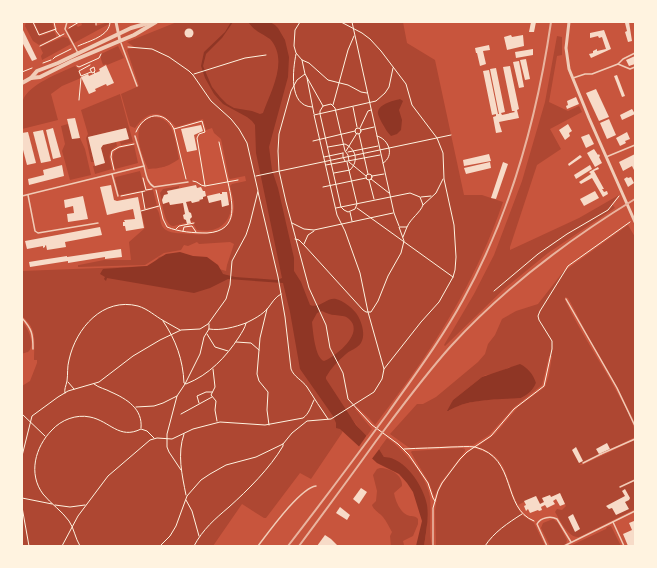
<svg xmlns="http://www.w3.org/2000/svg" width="657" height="568" font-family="Commissioner,sans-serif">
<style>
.green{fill:#ae4732;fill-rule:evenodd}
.water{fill:#8f3625;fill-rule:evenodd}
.pier{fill:#c8553d}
.building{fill:#f7dbc8}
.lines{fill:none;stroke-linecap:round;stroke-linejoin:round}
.path{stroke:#fff3e0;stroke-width:1}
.service{stroke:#f1ccb7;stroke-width:1.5}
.minor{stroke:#f1ccb7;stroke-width:3}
.tertiary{stroke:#f1ccb7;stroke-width:4}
.rail{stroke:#e9b49f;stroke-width:2}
</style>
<rect width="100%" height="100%" fill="#c8553d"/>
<g class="green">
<polygon points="26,22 32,22 39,36 44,35 54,31 56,35 56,37 39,45 33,41 25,26"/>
<polygon points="34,22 52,22 54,29 40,34"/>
<polygon points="81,22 95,22 96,26 108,22 109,24 74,43 67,30 76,25 78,27 82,25"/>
<path d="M177 22H403L407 43 435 60 464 195H482L503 202C486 252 462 299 433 344 415 372 395 398 375 425L369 418 357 407 355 409 372 429 366 437 348 414 342 433 311 479 300 473 266 518H264L242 504 213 546H22V386L30 381 37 363V360H34C34 341 38 330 22 316V271L151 266 159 257 170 255 226 271 227 265 234 244 230 242 199 244 197 242 188 246 184 245 181 250 164 253 145 265 78 267V265H79L104 260H131L129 242 145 228 141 211 156 208C162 214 158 225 166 230 172 234 183 233 190 234 210 236 233 232 234 207 234 200 232 193 230 186L232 184 246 181 245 176 230 179 229 178 221 139 214 133 212 128 206 130 203 119 176 127C162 110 148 109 135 128L130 126 121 94 139 86 127 50 128 49 136 48 127 42Z"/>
<polygon points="557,36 562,37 562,55 557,56 549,102 568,111 579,106 582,112 550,129 561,149 537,165 510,247 510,250 579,218 619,195 612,204 615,208 548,253 504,289 445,346 444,345 474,294 494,255 522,181 545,102"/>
<polygon points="63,37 68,38 71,44 42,60 41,56 43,53 40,47"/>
<polygon points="118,46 124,58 107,65 106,64 103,65 101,59 101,54"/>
<path d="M75 66 79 70 78 71 81 78 62 86 51 94 58 120 22 129C22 122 20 106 23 100 29 84 60 73 75 66Z"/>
<polygon points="120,94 133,142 121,145 120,142 129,139 126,128 88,137 94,162 91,162 86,138 88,134 81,110"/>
<path d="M152 117C175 117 175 141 179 159 167 167 163 168 148 169 142 153 128 125 152 117Z"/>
<polygon points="68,124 72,139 80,138 85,149 91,175 70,180 62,151 65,144 61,126"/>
<path d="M116 142 117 146C106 151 110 160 112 169L95 174 93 166 105 163 101 148 103 145Z"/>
<path d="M134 145 138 163 115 169C110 147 115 150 134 145Z"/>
<polygon points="140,171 145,190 119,195 115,178 116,177"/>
<path d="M179 186V188L168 191V194L164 195 162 200 163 204 169 202 170 205 183 203 185 214 183 215V219L186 220 187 223C182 223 178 225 174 226 164 227 162 200 160 193L163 189Z"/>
<polygon points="153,190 157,206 145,208 142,192"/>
<path d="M207 196 209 203 221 200 222 207 229 205V202L231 201C233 223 217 234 197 230L194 225 193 221 190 222 186 202 191 201 192 203 199 201V200L203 199V197Z"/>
<path d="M628 225 635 237V423C621 392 605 365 588 336 581 323 575 310 568 298L565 297V300C580 332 601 362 618 394 625 407 635 422 635 437L579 465H582L635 440V479L618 487 635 481V509L579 537C568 538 560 520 555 512L557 509 562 510 566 506 560 493 551 497 550 495 542 498 544 502 540 504 536 496 518 505C505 480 509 456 477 447L495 434 519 406 545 387 549 375 552 356H549L542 385 513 408 489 435 473 445 411 448 408 447 390 434 417 404H423L436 397 478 362 485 354 488 344 495 335 502 319 516 311 538 304 563 272ZM510 367 536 383C533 390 529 394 521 398 501 399 464 399 449 411L453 400 482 377 486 375 495 374Z"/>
<path d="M22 322C28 327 36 346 28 352 28 352 23 353 22 354Z"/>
<path d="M387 438C404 450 427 476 430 497 432 513 428 530 432 546H424L427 527 426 503 388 457H384L379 449Z"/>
<path d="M462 448 465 449V451L441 482 434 497C430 479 418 467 411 452L412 451Z"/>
<polygon points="474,448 488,453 497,460 505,475 512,496 520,511 522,515 534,523 545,546 436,546 435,511 438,491 451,471 467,453"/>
<path d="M380 468C390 468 403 475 402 486L394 493C395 500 400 512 407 515 411 517 415 515 418 519V524L413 536 403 541 404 545 413 546H391L390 536 392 532C389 527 387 522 383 517 380 513 374 511 372 505L376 501 377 491 373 475 377 469Z"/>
<polygon points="553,519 558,523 567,540 566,544 561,546 550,546 541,528 543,523"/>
<polygon points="611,526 621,546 570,546 606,529 607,527"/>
</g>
<g class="water">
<path d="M231 22H233L222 38 206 54 203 66 212 87 220 97 227 104 234 108 252 111 260 114 263 113C271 91 289 60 270 39 267 37 265 36 262 34 256 31 252 27 248 22H270L275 25 278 28 285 40 289 57 288 77 269 147 272 170 278 188 294 258V271L301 282 310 305C320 309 327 297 336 299 344 301 354 309 358 316 363 325 367 340 357 347 353 350 349 351 346 354 338 361 331 368 326 377V379L356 425 379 449 384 457C405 457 424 487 427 505 429 519 426 532 424 546H416L422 521 413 492 407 483 399 474 377 463 340 429 336 428V423L333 416 300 369 290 312 283 283 228 279 210 288 194 293 107 278 106 281 104 279 105 277 100 274 103 269 147 266 166 254 180 252 193 256 207 257 218 265 223 274 235 277 277 280 282 278 256 153 255 125 252 121 247 117 223 104 214 94 205 78 201 66 204 52 225 32ZM322 311C326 313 331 315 335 315 340 316 345 315 349 319 365 333 336 356 324 361 315 358 313 331 312 322L317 313Z"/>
<path d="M400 99 403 101 399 110 402 120 401 130 397 134 391 136C387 132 385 128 382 123 381 121 379 117 378 114 377 104 393 101 400 99Z"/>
<path d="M520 364C528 368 533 374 536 383 533 390 529 394 521 398 497 400 469 398 448 411H447L453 400 482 377Z"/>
</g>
<polygon class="pier" points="367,435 380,448 371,460 358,448"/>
<g class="building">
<polygon points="531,22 536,22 534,32 529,32"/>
<polygon points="629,22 632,41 628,42 625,32 627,31 625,23"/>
<polygon points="22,28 37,59 32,61 22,42"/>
<circle cx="189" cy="33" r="4.5"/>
<polygon points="604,30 611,49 591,58 589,54 593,53 593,51 597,49 597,51 606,49 602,37 599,38 598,36 590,38 590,33"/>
<polygon points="511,35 512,37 523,35 524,46 507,50 504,37"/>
<polygon points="489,45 490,50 483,51 486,64 480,66 477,53 476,53 475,48"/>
<polygon points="533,49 533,55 516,58 515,52"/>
<polygon points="635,56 635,64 629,66 626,60"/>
<polygon points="526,59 530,79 525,80 520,60"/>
<polygon points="519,61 524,87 519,88 513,62"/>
<polygon points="106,65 114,83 107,86 106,84 95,89 96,91 89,94 81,77 88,74 89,76 100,71 99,69"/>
<polygon points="510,66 519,109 517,110 519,118 499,122 502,132 496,133 493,117 496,116 496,114 492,115 483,71 489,70 498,114 499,114 490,69 496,68 505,112 501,113 502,115 515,112 514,111 512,111 503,67"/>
<polygon points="617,75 625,96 622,97 614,76"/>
<polygon points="596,89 609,117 599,121 586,93"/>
<polygon points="576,97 579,104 567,109 566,106 568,105 567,101"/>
<polygon points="632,109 635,114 622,120 620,115"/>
<polygon points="75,118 80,138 72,139 67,119"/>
<polygon points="609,119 616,135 607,139 600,123"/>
<polygon points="568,124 572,131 569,133 570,136 565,140 559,130"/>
<polygon points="201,125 203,131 194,135 197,150 187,152 181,129"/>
<polygon points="53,128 61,157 53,159 46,130"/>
<polygon points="126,128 129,139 103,145 101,148 105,163 95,166 88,137"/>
<polygon points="43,130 51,161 41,163 33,132"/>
<polygon points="28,132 36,163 27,165 22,146 22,133"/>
<polygon points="627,132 630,139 625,141 626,143 620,146 616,138"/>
<polygon points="589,134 594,144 586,148 581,137"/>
<polygon points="594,149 598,155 599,154 600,156 599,157 602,163 595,167 587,153"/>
<polygon points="489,154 491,161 464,166 463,160"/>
<polygon points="635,154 635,172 632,166 623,171 619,162"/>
<polygon points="580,155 582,157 569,166 568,164"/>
<polygon points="490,162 491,168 466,174 464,168"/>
<polygon points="503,162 508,164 496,199 491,198"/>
<polygon points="62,165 64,176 29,185 28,179 44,175 43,170"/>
<polygon points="590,165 592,169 576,179 574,175"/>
<polygon points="598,167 599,169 594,171 604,189 602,189 604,192 607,191 608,194 603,197 592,178 581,184 579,182 591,174 589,172"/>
<polygon points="627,177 628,178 631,177 634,183 628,187 624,179"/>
<polygon points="111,185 114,200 117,201 138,197 144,228 126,231 125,226 123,226 123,222 125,222 124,220 135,219 133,209 107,215 100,187"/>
<polygon points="196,185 197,188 201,187 203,191 205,191 206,196 203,197 203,199 199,200 200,201 192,203 191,201 186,202 189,212 191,213 192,217 190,219 191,223 187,224 186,220 184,219 183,215 185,214 183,203 170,205 169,202 163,204 162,200 164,195 168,194 167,191"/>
<polygon points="595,191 599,198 584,206 580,199"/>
<polygon points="222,192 227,192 229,205 222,207 221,200 209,203 207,196 220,193 220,194 222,194"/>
<polygon points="83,196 88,219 68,222 67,214 74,213 73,206 65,208 64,200"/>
<polygon points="100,227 102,235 65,242 66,247 47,250 46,245 45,246 45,247 43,248 43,246 27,249 25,241"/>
<polygon points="121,249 122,257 105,259 105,257 68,263 68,261 30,267 29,262 41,260 67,256 67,257"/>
<polygon points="607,443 610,449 599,454 596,449"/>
<polygon points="576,447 583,461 579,463 572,450"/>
<polygon points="361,488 367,492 359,504 353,499"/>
<polygon points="625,489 630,498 629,500 625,502 629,509 616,515 612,508 609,509 606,506 625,496 622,491"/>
<polygon points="560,493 565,504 560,506 556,499 553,501 555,504 547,508 545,505 541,507 542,510 539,511 538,510 530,513 528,509 526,511 524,506 526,505 524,501 536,496 540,504 544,502 542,498 550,495 551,497"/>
<polygon points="340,507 350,515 347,520 336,513"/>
<polygon points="573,514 580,529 575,532 568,517"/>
<polygon points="634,521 635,524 635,546 628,546 623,534 632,530 629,523"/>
<polygon points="325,535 331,539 338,546 317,546"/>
</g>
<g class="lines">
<g class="path">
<polyline points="33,22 39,35 56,29"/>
<polyline points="54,22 56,31 60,36"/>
<polyline points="96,22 96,25"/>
<polyline points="300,22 295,30 294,46 296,53 302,60 309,63 328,80 348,85 361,92 367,93"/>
<polyline points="341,22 362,33 370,39 381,51 406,84 412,105 437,138 443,153 444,179 454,225 456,257 455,270 453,277 439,302 421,322 384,369"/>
<polyline points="352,22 394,213 399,226"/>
<polyline points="69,28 79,22"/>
<polyline points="40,46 64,34"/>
<path d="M78 46C89 41 110 36 110 22"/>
<path d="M296 54C293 69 288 106 312 107"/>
<polyline points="53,59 55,57 71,49"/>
<polyline points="302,60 305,74"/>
<polyline points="43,63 51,60"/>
<polyline points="90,65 79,71 81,76 91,72"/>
<polyline points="77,66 79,67 99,58 101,54"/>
<polyline points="92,68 90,69 92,73 94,72 95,74"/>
<polyline points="92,68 94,67 95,71 94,72"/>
<polyline points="22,72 32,68"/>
<polyline points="194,74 245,58 266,55"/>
<polyline points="307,78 314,114"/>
<polyline points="79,100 81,78"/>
<polyline points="333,105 348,50 354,36"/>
<polyline points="323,106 305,74 297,80 291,91 279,134 278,151 279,171 286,202 309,288 326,325 330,348 343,373 348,399 372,425 398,444 409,455 428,483 433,498 435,501"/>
<polyline points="353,107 357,127"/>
<circle cx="358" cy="131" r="3"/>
<polyline points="360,128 368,111 371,110"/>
<polyline points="174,129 202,121 205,132 199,134 197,138 205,186"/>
<polyline points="361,130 374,127"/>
<path d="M136 132C144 113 164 109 174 129L186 179"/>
<polyline points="359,134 368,174"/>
<path d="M377 136C389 139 395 156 383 163"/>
<polyline points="313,141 355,131"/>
<path d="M328 147 345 144C356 149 359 161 350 170L334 173"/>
<polyline points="346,151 357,133"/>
<polyline points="348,152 378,146"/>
<polyline points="343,153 343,157 345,161"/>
<polyline points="324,157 343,153"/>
<polyline points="347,162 357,204 355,209 348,212 344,210 341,207 320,114 320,111 323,106 331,104 335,108 345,151 348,155 349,161"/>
<polyline points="349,162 366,176"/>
<polyline points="326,165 380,155"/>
<polyline points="114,170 111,157 112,151 119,147 134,144"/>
<circle cx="369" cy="177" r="3"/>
<polyline points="256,176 451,135"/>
<polyline points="372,176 384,174"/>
<polyline points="143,178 146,190 152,189"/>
<polyline points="371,179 389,193"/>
<polyline points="369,180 374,199"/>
<path d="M193 181C198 181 200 186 205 186L238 180"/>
<polyline points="323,187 366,178"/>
<path d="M156 190 163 219 167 227C179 232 194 233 207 233 241 231 232 201 227 178 224 166 222 154 219 142"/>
<polyline points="142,192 145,209"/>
<path d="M258 192 278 277 285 317 291 369C294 377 302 380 307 387 314 398 321 409 328 419"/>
<polyline points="121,196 145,191"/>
<polyline points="421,197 431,196"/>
<polyline points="336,208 410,193 420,197 423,205 436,193 443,179"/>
<polyline points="357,208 453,277"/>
<polyline points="141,211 159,206"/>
<polyline points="350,212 352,221"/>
<polyline points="292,223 304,229 314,230 393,213"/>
<polyline points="176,229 179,226 194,223"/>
<polyline points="183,231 184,227 192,226 196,232"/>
<polyline points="403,237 407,227"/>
<path d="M295 239 299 240 304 245 363 310 366 312H371L378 301 388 276 401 253 404 241 399 227H407C411 218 420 213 423 205"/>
<polyline points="304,244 308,235 314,231"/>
<polyline points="494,291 538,254 567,234 608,210 619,196"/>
<polyline points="267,309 260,338 257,374 259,381 268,392 267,410 269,425"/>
<path d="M163 321C176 340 183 360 184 383L186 384C209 375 226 357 239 337 242 332 245 328 246 323 254 319 262 315 268 308 272 303 275 297 281 294"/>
<path d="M209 329C221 331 235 327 246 323"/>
<polyline points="207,334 215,347 228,351"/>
<polyline points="236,342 251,343 259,350"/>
<polyline points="213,369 215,387 211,395 216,401 215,410 217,421"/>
<polyline points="68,382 74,389"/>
<path d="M94 384C99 388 106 389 111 392 127 399 143 409 141 428"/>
<path d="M65 393C64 389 66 386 67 381 68 374 67 367 69 360 76 328 103 297 138 306 148 309 155 316 164 321 169 324 175 327 180 330"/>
<polyline points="199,403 197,396 206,392 212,392"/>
<polyline points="136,407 154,406 163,403 177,396"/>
<polyline points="22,414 45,436"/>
<polyline points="181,414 212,397"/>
<path d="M184 434C177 454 182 475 186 495"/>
<path d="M404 449C420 448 435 448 451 447 459 447 468 446 475 447 518 458 501 508 534 521"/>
<polyline points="22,456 32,416 58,397 68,391 99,382 133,356 160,340 181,330 200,329 208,324 226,299 230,285 232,261 246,235 250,223 258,191 247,143 239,129 231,119 211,101 193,75 189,71 169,57 152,49 128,47"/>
<polyline points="181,470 169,452 167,447 167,434 177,396 185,384 200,354 204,337 209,329 209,324"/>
<polyline points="22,498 52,504"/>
<polyline points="186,500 192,511 199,536"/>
<polyline points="55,505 70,507 85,505"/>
<polyline points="22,507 29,546"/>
<path d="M62 546 78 516 108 476 150 440 157 438 172 439 193 429 220 422 265 425 303 418C309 414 311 406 314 400"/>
<path d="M80 546C75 538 74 528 69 521 62 511 51 504 43 494 28 474 35 447 52 430 61 420 76 414 90 417 110 421 119 440 141 429L147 431 154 438"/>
<polyline points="160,546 170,536 176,526 187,496 201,480 210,474 226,465 256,457 283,444 292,433 307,421 331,419 374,392 382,379 384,369 368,312 360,273 345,231 337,215 314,115 376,101 385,93 389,87 393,68"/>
<path d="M194 546C203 529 215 519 229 507 248 490 270 468 283 446V444"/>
<polyline points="433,546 433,508 438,491 442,483 460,459 467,452 491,436 514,409 544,386 552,349 552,341 539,320 538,316 540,311 568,266 630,222"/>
<path d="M485 546C494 532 508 523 522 514"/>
</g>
<g class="service">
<polyline points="67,22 65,29 78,53"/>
<polyline points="121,43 137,86"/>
<polyline points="618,64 630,69 635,67"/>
<polyline points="573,78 585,74 592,74 618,64 623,59 635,53"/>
<polyline points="135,136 144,166"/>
<polyline points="606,157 635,145"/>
<polyline points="112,174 118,196"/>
<polyline points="28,195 35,231 38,233 98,223"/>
<path d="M22 196 144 166C146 174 147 183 154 187L188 182"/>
<polyline points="566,299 617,388 635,426"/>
<path d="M22 318C32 329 33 334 33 349"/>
<polyline points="601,454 635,439"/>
<polyline points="583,463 601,454"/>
<polyline points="620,487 635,480"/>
<polyline points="613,522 624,546"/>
<path d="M258 546C268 533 300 488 316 486"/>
<path d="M547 546 537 524C541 517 551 516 557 519L571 542"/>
<polyline points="564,546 635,511"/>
</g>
<g class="minor">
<polyline points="116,22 120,41"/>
<polyline points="569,22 566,48 569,69 589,118 635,222"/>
</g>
<g class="tertiary">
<polyline points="31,78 40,77 72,61 134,35 156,22"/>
<polyline points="22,83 31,78 37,71 58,63 131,28 152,22"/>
</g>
<g class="rail">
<path d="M288 546C322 502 355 458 388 413 414 376 441 340 463 300 510 215 537 118 551 22"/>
<path d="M299 546C325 511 351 476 376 441 400 409 424 376 451 346 504 288 568 240 635 199"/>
</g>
</g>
<rect width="657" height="568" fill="none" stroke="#fff3e0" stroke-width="46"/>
</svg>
